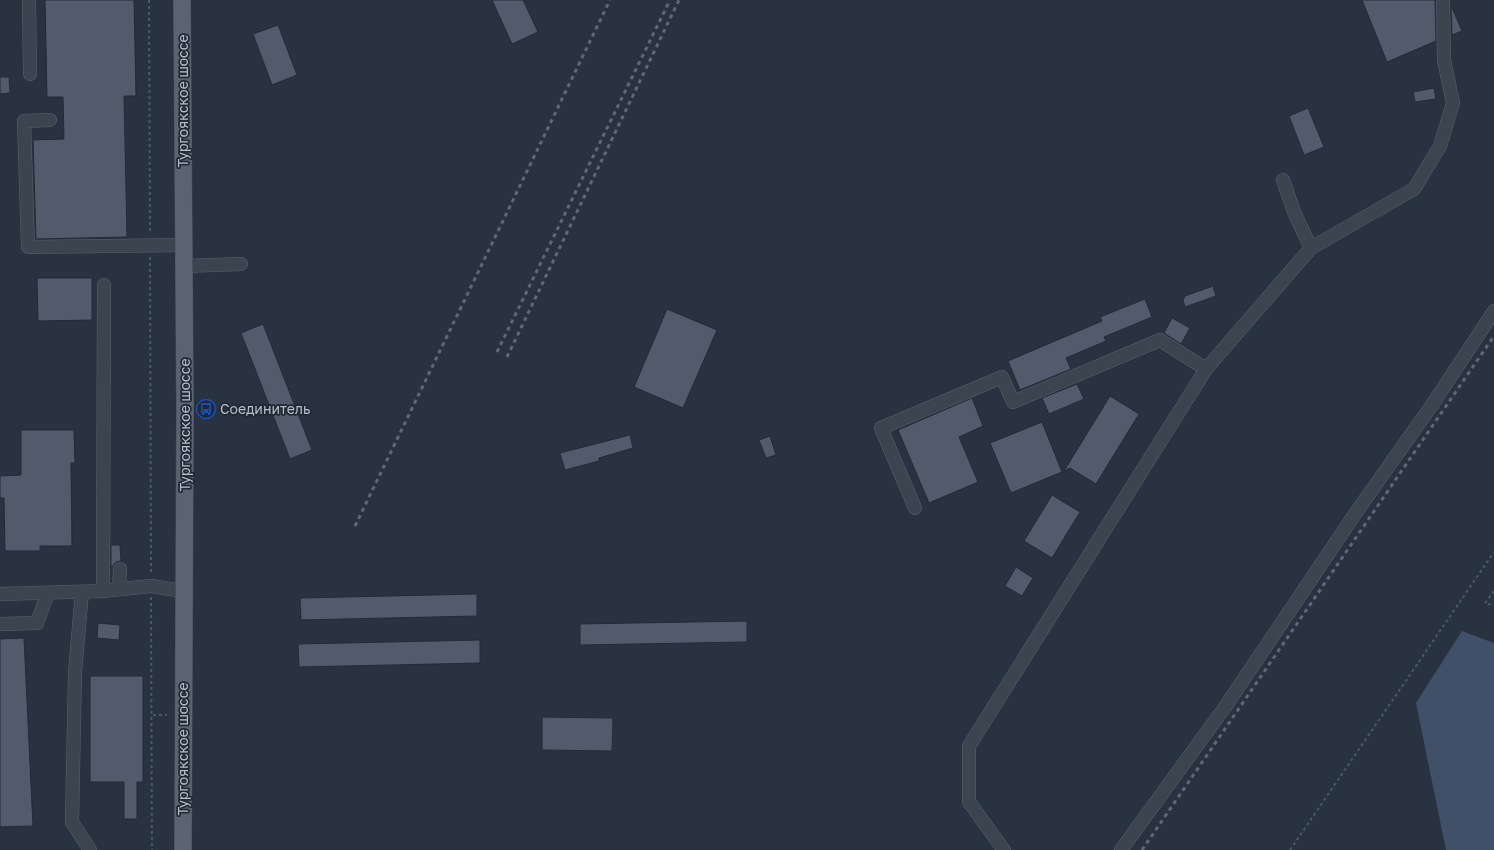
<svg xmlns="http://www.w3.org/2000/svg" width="1494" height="850" font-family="'Golos Text',sans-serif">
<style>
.water{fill:#3f5068}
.building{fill:#515b6b;stroke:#222b37}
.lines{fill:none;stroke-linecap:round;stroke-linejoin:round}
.minor-casing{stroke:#59626d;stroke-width:14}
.major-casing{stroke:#454d59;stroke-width:18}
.path{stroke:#485b5e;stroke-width:2;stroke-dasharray:3 3;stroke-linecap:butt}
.minor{stroke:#3c4450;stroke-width:13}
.major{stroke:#5a6370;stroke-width:17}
.rail{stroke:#5e6877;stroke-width:3;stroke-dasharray:4 4;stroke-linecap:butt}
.labels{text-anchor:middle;stroke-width:3.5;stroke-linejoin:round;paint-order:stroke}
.street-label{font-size:14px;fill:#b8bfca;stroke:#202935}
.poi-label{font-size:14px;fill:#b8bfca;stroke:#202935;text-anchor:start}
</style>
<rect width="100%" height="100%" fill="#283240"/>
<polygon class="water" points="1462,631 1494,643 1494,850 1446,850 1416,703"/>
<g class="building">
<polygon points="45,0 134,0 136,96 124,96 127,237 36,239 33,140 64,139 63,97 47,97"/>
<polygon points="492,0 523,0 538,32 512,44"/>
<polygon points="1362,0 1435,0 1436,41 1387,62"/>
<polygon points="1451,5 1462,31 1452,35"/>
<polygon points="278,25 297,75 272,85 253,34"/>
<polygon points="0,77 9,77 10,93 0,94"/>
<polygon points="1434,88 1436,99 1415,102 1413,92"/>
<polygon points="1308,108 1324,147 1304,155 1289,116"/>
<polygon points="37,278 92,278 92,320 38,321"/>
<polygon points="1213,286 1216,296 1185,307 1183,300 1185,296"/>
<polygon points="1145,299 1152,317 1104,337 1106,341 1066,358 1071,369 1020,390 1008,361 1102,321 1100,317"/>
<polygon points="667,309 717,330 683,408 634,387"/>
<polygon points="1172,318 1190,328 1181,344 1164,333"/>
<polygon points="263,324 312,450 290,459 241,333"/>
<polygon points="1077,384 1084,399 1049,414 1042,398"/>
<polygon points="1110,396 1139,414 1096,484 1070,468 1064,471"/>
<polygon points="972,398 983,426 959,437 978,482 929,503 898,430"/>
<polygon points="1042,422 1062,472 1011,493 990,443"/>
<polygon points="21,430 74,430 75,463 71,463 72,546 40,546 40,551 5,551 4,498 0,498 0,476 21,475"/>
<polygon points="630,435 633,448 599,458 599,461 565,470 560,453"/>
<polygon points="770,436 776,455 766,458 759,440"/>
<polygon points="1052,495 1080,512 1052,558 1024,541"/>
<polygon points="111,545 120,545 121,561 116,562 111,568"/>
<polygon points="1016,567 1033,578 1022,596 1005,586"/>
<polygon points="477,594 477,616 301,620 300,598"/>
<polygon points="747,621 747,642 580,645 580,624"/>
<polygon points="98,623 120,625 119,640 97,638"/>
<polygon points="24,638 33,826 0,827 0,639"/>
<polygon points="480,640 480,663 299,667 298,644"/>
<polygon points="90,676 143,676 143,782 137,782 137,819 124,819 124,782 90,782"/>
<polygon points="542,717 613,718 612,751 542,750"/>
</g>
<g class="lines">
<g class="minor-casing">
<g id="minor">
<polyline points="29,0 30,74"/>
<polyline points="50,120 24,121 28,247 184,245"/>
<polyline points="1283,180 1294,212 1311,248"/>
<polyline points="184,266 241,264"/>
<polyline points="915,508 881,428 1002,377 1013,402 1160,340 1206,369"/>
<polyline points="119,589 120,569"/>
<polyline points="103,591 104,285"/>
<polyline points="82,592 75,672 72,822 90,850"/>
<polyline points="0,594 103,591 151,586 183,591"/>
<polyline points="0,624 37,623 48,593"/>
<polyline points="1004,850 969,802 969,746 1206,369 1311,248 1414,189 1440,146 1453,103 1444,60 1443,0"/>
<polyline points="1121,850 1225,707 1357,511 1432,405 1494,311"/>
</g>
</g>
<g class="major-casing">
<polyline id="major" points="182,0 185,410 183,850"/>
</g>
<g class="path">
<polyline points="149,0 150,233"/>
<polyline points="150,257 151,575"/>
<polyline points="1494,591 1485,603 1494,606"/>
<polyline points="151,597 152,850"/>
<polyline points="153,715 167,715"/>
<polyline points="1290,850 1494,552"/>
</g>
<use href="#minor" class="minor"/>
<use href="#major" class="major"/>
<g class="rail">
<polyline points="497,352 670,0"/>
<polyline points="507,357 679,0"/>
<polyline points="355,526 610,0"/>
<polyline points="1142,850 1494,336"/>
</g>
</g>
<defs>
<g id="bus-ring" transform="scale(1)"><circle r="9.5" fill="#202935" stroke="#1a4fb4" stroke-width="1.5"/><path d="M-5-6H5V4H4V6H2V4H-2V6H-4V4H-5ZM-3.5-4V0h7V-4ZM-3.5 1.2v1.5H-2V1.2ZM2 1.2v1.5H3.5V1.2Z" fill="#1a4fb4"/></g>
</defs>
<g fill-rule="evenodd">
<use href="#bus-ring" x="206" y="409"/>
</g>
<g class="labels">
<g class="street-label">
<text transform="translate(183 101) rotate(-90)" y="5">Тургоякское шоссе</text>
<text transform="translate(185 425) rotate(-90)" y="5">Тургоякское шоссе</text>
<text transform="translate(183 749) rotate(-90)" y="5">Тургоякское шоссе</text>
</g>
<g class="poi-label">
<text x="220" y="414">Соединитель</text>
</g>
</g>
</svg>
